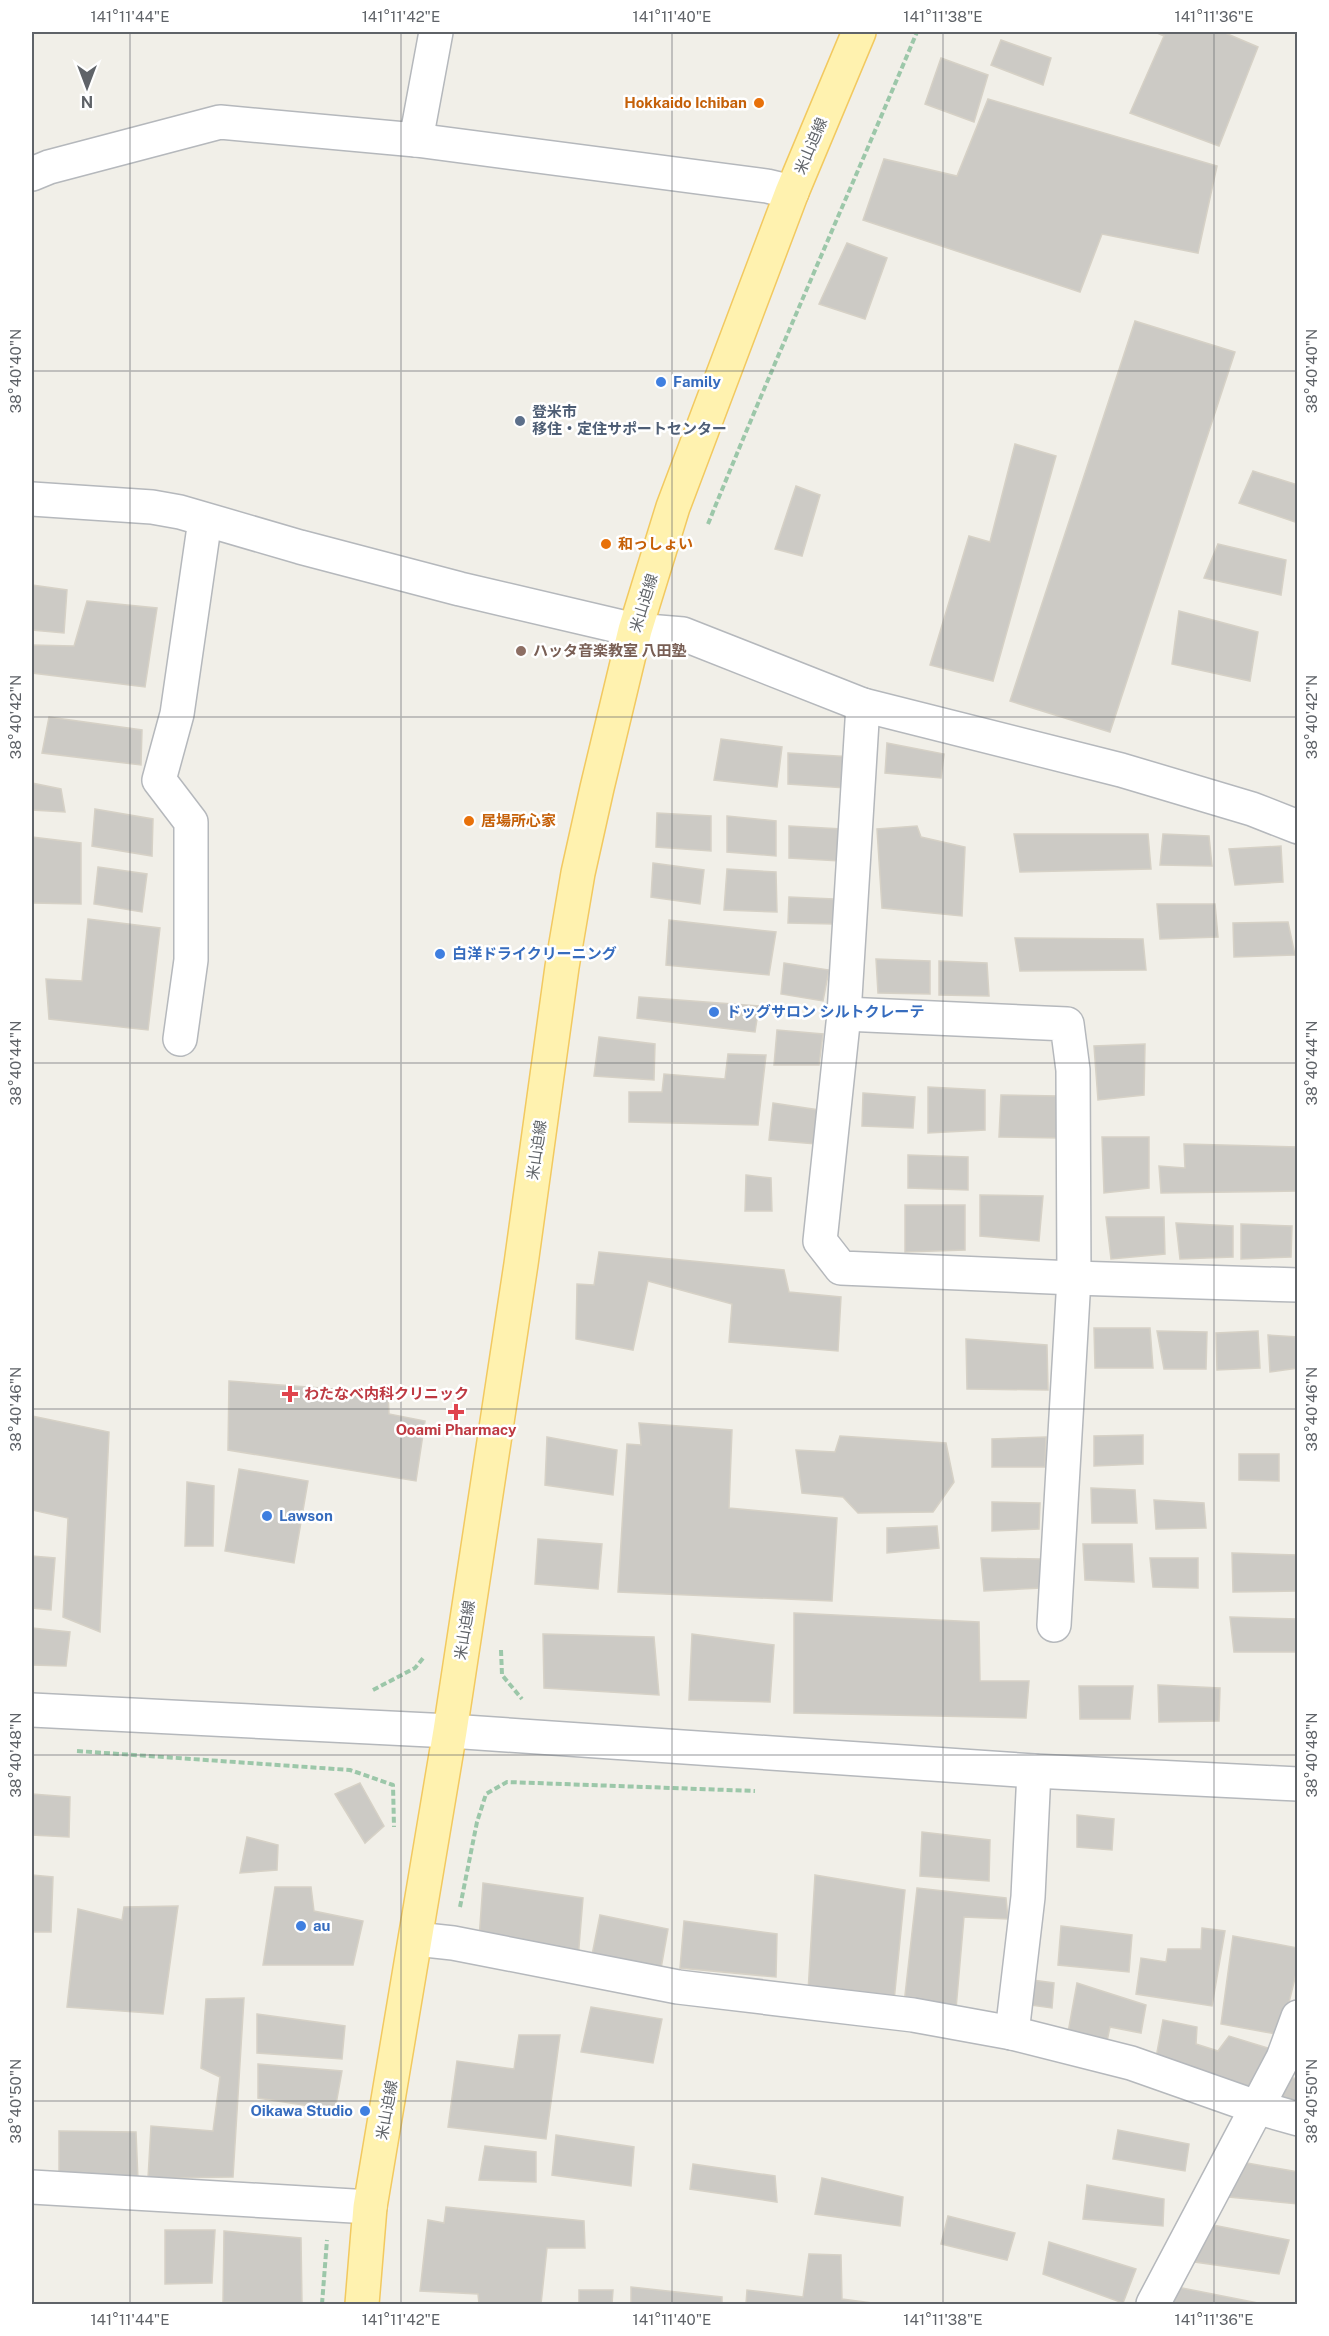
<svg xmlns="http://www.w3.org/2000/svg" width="1329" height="2336" font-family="'Public Sans','Noto Sans JP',sans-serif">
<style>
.building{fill:#cccac5;stroke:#d6d1c6;stroke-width:1.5}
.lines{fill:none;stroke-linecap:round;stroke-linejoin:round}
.minor-casing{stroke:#b5b8bc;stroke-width:36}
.major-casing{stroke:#f2c960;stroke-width:36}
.path{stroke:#9cc7a9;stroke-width:4;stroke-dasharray:6 3;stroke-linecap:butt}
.minor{stroke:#fff;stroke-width:33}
.major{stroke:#fff2af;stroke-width:33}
.ticks{fill:none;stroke:#5f6368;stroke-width:1.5;stroke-opacity:0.45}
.food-dot{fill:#e8710a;stroke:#fff;stroke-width:2}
.shop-dot{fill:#3f7fe0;stroke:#fff;stroke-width:2}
.service-dot{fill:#5c6f8a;stroke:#fff;stroke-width:2}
.education-dot{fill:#8d6e63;stroke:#fff;stroke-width:2}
.health-dot{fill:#e0444e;stroke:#fff;stroke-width:2}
.labels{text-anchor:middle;stroke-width:5;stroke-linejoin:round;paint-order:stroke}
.food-label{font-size:15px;font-weight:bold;fill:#c56008;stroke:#fff;text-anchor:start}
.street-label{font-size:15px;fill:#5f6368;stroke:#fff}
.shop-label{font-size:15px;font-weight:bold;fill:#366cbe;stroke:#fff;text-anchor:start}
.service-label{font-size:15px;font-weight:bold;fill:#4e5e75;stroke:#fff;text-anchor:start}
.education-label{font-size:15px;font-weight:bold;fill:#785e54;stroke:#fff;text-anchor:start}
.health-label{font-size:15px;font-weight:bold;fill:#be3a42;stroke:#fff;text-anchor:start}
.neatline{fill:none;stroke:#5f6368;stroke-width:2}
.ticks-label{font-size:15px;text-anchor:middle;fill:#5f6368}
</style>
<rect width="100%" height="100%" fill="#f1efe8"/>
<g class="building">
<polygon points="1155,32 1223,32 1258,47 1219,146 1130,113 1164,36"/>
<polygon points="1001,40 1051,58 1043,85 991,65"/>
<polygon points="941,58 988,75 974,122 925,104"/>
<polygon points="988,99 1217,166 1198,253 1102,234 1080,292 863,220 884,159 957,176"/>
<polygon points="847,243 887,258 865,319 819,304"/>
<polygon points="1135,321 1235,352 1110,732 1010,701"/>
<polygon points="1015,444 1056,456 993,681 930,665 969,536 990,542"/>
<polygon points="1253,471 1298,485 1298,523 1239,503"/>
<polygon points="796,486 820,495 802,556 775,549"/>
<polygon points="1218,544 1286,560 1281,595 1204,578"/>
<polygon points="32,585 67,590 64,633 32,630"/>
<polygon points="87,601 157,608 145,687 32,673 32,645 74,646"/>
<polygon points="1179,611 1258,632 1250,681 1172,664"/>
<polygon points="49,717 142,730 141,765 42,753"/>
<polygon points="721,739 782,747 777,787 714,780"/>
<polygon points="887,743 944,754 941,778 885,773"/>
<polygon points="788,753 853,757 846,788 788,784"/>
<polygon points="32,783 61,789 65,812 32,810"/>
<polygon points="95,809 153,819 152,856 92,846"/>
<polygon points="657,813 711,816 711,851 656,847"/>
<polygon points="727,816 776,821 776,856 727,852"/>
<polygon points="789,826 842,829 840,861 789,858"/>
<polygon points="917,826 921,837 965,847 962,916 882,908 877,829"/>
<polygon points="1014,834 1148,834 1151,869 1020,872"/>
<polygon points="1163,834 1209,836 1212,866 1160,865"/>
<polygon points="32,837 81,843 81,904 32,903"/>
<polygon points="1281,846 1283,882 1235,885 1229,849"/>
<polygon points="653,863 704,870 700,904 651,897"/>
<polygon points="98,867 147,874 142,912 94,904"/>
<polygon points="727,869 776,872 777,912 724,910"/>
<polygon points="789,897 834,899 834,924 788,923"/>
<polygon points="1157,904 1215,904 1218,937 1160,939"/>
<polygon points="88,919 160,928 148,1030 49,1019 46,979 82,981"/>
<polygon points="669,920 776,932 769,975 666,965"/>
<polygon points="1288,922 1295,955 1234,957 1233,923"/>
<polygon points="1015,938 1143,939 1146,970 1020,971"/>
<polygon points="876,959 930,961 930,994 878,993"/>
<polygon points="939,961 987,963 989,996 939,995"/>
<polygon points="784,963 829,970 823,1001 781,994"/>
<polygon points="639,997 759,1006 755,1032 637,1018"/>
<polygon points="777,1030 823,1034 819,1065 774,1065"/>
<polygon points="599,1037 655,1044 654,1080 594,1076"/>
<polygon points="1145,1044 1144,1095 1098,1100 1094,1046"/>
<polygon points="728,1054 766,1055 758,1125 629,1122 629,1092 662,1092 664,1074 725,1079"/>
<polygon points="928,1087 985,1090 985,1130 928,1133"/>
<polygon points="863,1093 915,1097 913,1128 862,1126"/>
<polygon points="1001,1095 1059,1096 1060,1138 999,1137"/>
<polygon points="773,1103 819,1110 816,1144 769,1140"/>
<polygon points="1102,1137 1149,1137 1149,1188 1104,1193"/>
<polygon points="1184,1144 1298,1147 1298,1191 1161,1193 1159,1166 1185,1168"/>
<polygon points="908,1155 968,1157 968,1190 908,1188"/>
<polygon points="746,1175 771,1178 772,1211 745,1211"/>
<polygon points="980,1195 1043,1196 1039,1241 980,1236"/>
<polygon points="905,1205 965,1205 965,1250 905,1252"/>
<polygon points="1106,1217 1164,1217 1165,1254 1111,1259"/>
<polygon points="1176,1223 1233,1226 1233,1257 1180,1259"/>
<polygon points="1241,1224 1292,1226 1291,1257 1241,1259"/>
<polygon points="599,1252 784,1270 789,1292 841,1297 838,1351 729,1342 732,1304 648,1281 633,1350 576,1339 577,1284 594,1285"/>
<polygon points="1094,1328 1150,1328 1153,1368 1095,1368"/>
<polygon points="1157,1331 1207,1332 1206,1369 1164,1369"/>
<polygon points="1258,1331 1260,1368 1217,1370 1216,1333"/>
<polygon points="1268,1335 1298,1337 1298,1368 1270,1372"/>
<polygon points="966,1339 1047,1345 1048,1390 967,1389"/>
<polygon points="229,1381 388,1393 389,1414 425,1421 416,1481 228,1450"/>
<polygon points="32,1416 109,1432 100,1632 63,1617 68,1518 32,1510"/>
<polygon points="639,1423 732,1430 729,1508 837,1518 832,1601 618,1592 627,1444 641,1445"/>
<polygon points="1143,1435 1143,1464 1094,1466 1094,1436"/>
<polygon points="840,1436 946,1443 954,1482 933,1512 858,1513 843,1497 802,1493 796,1450 835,1452"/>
<polygon points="547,1437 617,1450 613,1495 545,1485"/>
<polygon points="1046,1437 1045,1467 992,1467 992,1439"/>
<polygon points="1239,1454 1279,1454 1279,1481 1239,1480"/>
<polygon points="239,1469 308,1481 294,1563 225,1551"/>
<polygon points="187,1482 214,1486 213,1546 185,1546"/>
<polygon points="1091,1488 1135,1490 1137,1523 1092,1523"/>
<polygon points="1154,1500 1204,1503 1206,1528 1156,1529"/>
<polygon points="992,1502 1040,1503 1039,1529 992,1531"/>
<polygon points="937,1526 939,1548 887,1553 887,1528"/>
<polygon points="538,1539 602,1544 598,1589 535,1584"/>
<polygon points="1083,1544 1132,1544 1134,1582 1085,1580"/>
<polygon points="1232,1553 1298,1555 1298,1591 1233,1592"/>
<polygon points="32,1556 55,1558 51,1610 32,1608"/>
<polygon points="981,1558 1040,1559 1041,1588 984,1591"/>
<polygon points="1150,1558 1198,1558 1198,1588 1153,1587"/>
<polygon points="794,1613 979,1622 980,1681 1029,1681 1026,1718 794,1713"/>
<polygon points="1230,1617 1298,1619 1298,1652 1234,1652"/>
<polygon points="32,1628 70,1632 66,1666 32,1665"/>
<polygon points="543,1634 654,1637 659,1695 544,1688"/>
<polygon points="692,1634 774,1645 770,1702 689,1700"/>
<polygon points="1158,1685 1220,1688 1219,1721 1159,1722"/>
<polygon points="1079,1686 1133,1686 1130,1719 1080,1719"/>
<polygon points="360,1783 384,1826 365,1843 335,1794"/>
<polygon points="32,1794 70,1797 69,1837 32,1835"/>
<polygon points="1077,1815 1114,1819 1112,1850 1077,1847"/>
<polygon points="922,1832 990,1840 989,1881 920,1876"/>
<polygon points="247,1837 278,1845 277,1870 240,1873"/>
<polygon points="32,1875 53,1877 51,1932 32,1932"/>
<polygon points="815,1875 905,1890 894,2001 808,1992"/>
<polygon points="483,1883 583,1898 578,1959 479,1939"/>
<polygon points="275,1887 311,1887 314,1911 363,1921 353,1965 263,1965"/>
<polygon points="917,1888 1006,1898 1008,1919 964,1917 956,2009 904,2004"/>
<polygon points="178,1906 163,2014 67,2007 78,1909 122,1920 124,1907"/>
<polygon points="600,1915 668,1929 660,1974 591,1960"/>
<polygon points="684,1921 777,1934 776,1977 680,1968"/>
<polygon points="1061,1926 1132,1935 1129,1972 1058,1965"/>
<polygon points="1202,1928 1225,1931 1212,2006 1136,1994 1141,1958 1166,1962 1168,1949 1201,1949"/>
<polygon points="1233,1936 1298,1948 1298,1966 1281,2035 1221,2024"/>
<polygon points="1025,1979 1054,1983 1052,2008 1024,2004"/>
<polygon points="1077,1983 1146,2005 1141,2033 1110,2027 1106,2046 1067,2038"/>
<polygon points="244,1998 233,2177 148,2178 151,2126 213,2131 220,2077 201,2068 206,1999"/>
<polygon points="591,2007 662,2019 653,2063 581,2052"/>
<polygon points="257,2014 345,2026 342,2059 257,2053"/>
<polygon points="1163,2020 1197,2027 1196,2044 1218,2051 1229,2036 1271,2049 1254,2096 1155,2063"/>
<polygon points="519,2035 560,2035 546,2139 448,2127 457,2061 514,2069"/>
<polygon points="258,2064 342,2071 335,2110 258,2098"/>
<polygon points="1285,2076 1298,2079 1298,2110 1281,2106"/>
<polygon points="1118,2130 1189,2144 1185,2171 1113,2159"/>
<polygon points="59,2131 136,2132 138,2180 59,2178"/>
<polygon points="556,2135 634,2147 631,2186 552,2175"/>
<polygon points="485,2146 536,2152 536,2182 479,2180"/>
<polygon points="1236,2161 1298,2172 1298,2204 1229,2197"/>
<polygon points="693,2164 775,2176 777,2202 690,2189"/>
<polygon points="822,2178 903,2197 900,2226 815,2214"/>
<polygon points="1087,2185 1164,2199 1163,2226 1083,2219"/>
<polygon points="446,2207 584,2221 585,2248 547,2248 541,2304 479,2304 478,2294 420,2291 428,2220 444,2223"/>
<polygon points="948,2216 1015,2233 1007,2260 941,2244"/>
<polygon points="1203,2223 1289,2240 1279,2274 1195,2262"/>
<polygon points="165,2230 215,2230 212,2283 165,2284"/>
<polygon points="224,2231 301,2238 302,2304 223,2302"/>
<polygon points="1049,2242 1136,2269 1123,2303 1043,2274"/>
<polygon points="809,2254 841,2255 842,2299 880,2304 746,2304 747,2290 803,2297"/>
<polygon points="631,2287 722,2297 722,2304 631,2304"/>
<polygon points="1177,2287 1263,2304 1172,2304"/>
<polygon points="579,2290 613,2290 612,2304 579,2304"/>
</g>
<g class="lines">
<g class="minor-casing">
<g id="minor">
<polyline points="416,140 436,32"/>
<polyline points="32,174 49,167 220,122 416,140 767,186 792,192"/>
<polyline points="32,499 152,507 180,512 300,547 460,589 635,630 683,634 863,705 1121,770 1252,809 1298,827"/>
<polyline points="863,705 844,1014 820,1241 841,1268 1074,1278 1298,1285"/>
<polyline points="844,1014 1067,1024 1073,1070 1074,1278 1054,1625"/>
<polyline points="180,1039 191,960 191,822 159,780 177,714 205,520"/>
<polyline points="32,1710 450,1731 1034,1771 1298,1784"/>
<polyline points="416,1939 453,1943 678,1987 913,2015 1012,2033 1131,2063 1256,2107 1298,2119"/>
<polyline points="1012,2033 1028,1897 1034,1771"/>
<polyline points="32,2187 370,2207"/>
<polyline points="1153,2304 1283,2058 1298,2017"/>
</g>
</g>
<g class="major-casing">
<polyline id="major" points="362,2304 370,2207 450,1731 521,1264 562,967 578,873 597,788 635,630 673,507 792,192 859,32"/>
</g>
<g class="path">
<path d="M708 524C775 359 848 196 917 32"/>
<polyline points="501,1650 502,1675 522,1699"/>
<polyline points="373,1690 415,1668 424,1657"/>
<polyline points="77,1751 350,1770 393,1785 394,1827"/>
<polyline points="460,1907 477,1822 486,1794 507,1782 755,1791"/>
<polyline points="322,2304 327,2240"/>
</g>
<use href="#minor" class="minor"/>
<use href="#major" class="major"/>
</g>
<path class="ticks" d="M130 32V2304M401 32V2304M672 32V2304M943 32V2304M1214 32V2304M32 371H1298M32 717H1298M32 1063H1298M32 1409H1298M32 1755H1298M32 2101H1298"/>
<g class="food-dot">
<circle cx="759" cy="103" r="6"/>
<circle cx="606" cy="544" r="6"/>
<circle cx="469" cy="821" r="6"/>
</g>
<g class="shop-dot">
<circle cx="661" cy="382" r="6"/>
<circle cx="440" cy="954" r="6"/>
<circle cx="714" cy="1012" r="6"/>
<circle cx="267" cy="1516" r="6"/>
<circle cx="301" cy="1926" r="6"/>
<circle cx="365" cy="2111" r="6"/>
</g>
<circle class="service-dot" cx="520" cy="421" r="6"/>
<circle class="education-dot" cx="521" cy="651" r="6"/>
<g class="health-dot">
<path d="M287 1385h6v6h6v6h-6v6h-6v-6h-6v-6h6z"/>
<path d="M453 1403h6v6h6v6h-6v6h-6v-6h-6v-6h6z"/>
</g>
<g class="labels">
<g class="food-label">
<text x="747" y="108" text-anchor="end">Hokkaido Ichiban</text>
<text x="618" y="549">和っしょい</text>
<text x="481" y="826">居場所心家</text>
</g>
<g class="street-label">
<text transform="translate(811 146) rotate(-67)" y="5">米山迫線</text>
<text transform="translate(644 603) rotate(-73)" y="5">米山迫線</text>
<text transform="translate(537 1150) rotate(-82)" y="5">米山迫線</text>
<text transform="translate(465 1630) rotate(-81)" y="5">米山迫線</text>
<text transform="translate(387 2110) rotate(-80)" y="5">米山迫線</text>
</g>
<g class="shop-label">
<text x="673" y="387">Family</text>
<text x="452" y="959">白洋ドライクリーニング</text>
<text x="726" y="1017">ドッグサロン シルトクレーテ</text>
<text x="279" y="1521">Lawson</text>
<text x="313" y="1931">au</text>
<text x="353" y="2116" text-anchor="end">Oikawa Studio</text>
</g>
<g class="service-label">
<text x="532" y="417">登米市<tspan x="532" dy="17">移住・定住サポートセンター</tspan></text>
</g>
<g class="education-label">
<text x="533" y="656">ハッタ音楽教室 八田塾</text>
</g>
<g class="health-label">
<text x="304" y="1399">わたなべ内科クリニック</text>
<text x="456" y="1435" text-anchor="middle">Ooami Pharmacy</text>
</g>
</g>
<rect width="1329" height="2336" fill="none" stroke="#ffffff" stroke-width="66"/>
<g transform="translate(87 87) rotate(180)" stroke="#ffffff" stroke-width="4.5" paint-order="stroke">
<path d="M0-4.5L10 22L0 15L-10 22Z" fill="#5f6368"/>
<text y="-9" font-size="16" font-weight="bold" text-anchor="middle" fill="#5f6368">N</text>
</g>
<rect x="33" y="33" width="1263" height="2270" class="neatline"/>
<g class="ticks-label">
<text x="130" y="22">141°11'44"E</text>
<text x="401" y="22">141°11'42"E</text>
<text x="672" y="22">141°11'40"E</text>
<text x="943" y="22">141°11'38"E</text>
<text x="1214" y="22">141°11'36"E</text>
<text transform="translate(1312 371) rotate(-90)" y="5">38°40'40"N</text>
<text transform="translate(16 371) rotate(-90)" y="5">38°40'40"N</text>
<text transform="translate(1312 717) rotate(-90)" y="5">38°40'42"N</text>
<text transform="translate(16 717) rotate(-90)" y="5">38°40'42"N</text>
<text transform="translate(16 1063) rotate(-90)" y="5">38°40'44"N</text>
<text transform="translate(1312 1063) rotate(-90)" y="5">38°40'44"N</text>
<text transform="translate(16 1409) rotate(-90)" y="5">38°40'46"N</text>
<text transform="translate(1312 1409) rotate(-90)" y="5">38°40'46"N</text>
<text transform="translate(1312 1755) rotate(-90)" y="5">38°40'48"N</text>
<text transform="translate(16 1755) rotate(-90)" y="5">38°40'48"N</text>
<text transform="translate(16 2101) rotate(-90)" y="5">38°40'50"N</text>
<text transform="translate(1312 2101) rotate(-90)" y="5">38°40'50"N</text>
<text x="130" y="2325">141°11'44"E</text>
<text x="401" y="2325">141°11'42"E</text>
<text x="672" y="2325">141°11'40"E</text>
<text x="943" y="2325">141°11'38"E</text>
<text x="1214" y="2325">141°11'36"E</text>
</g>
</svg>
